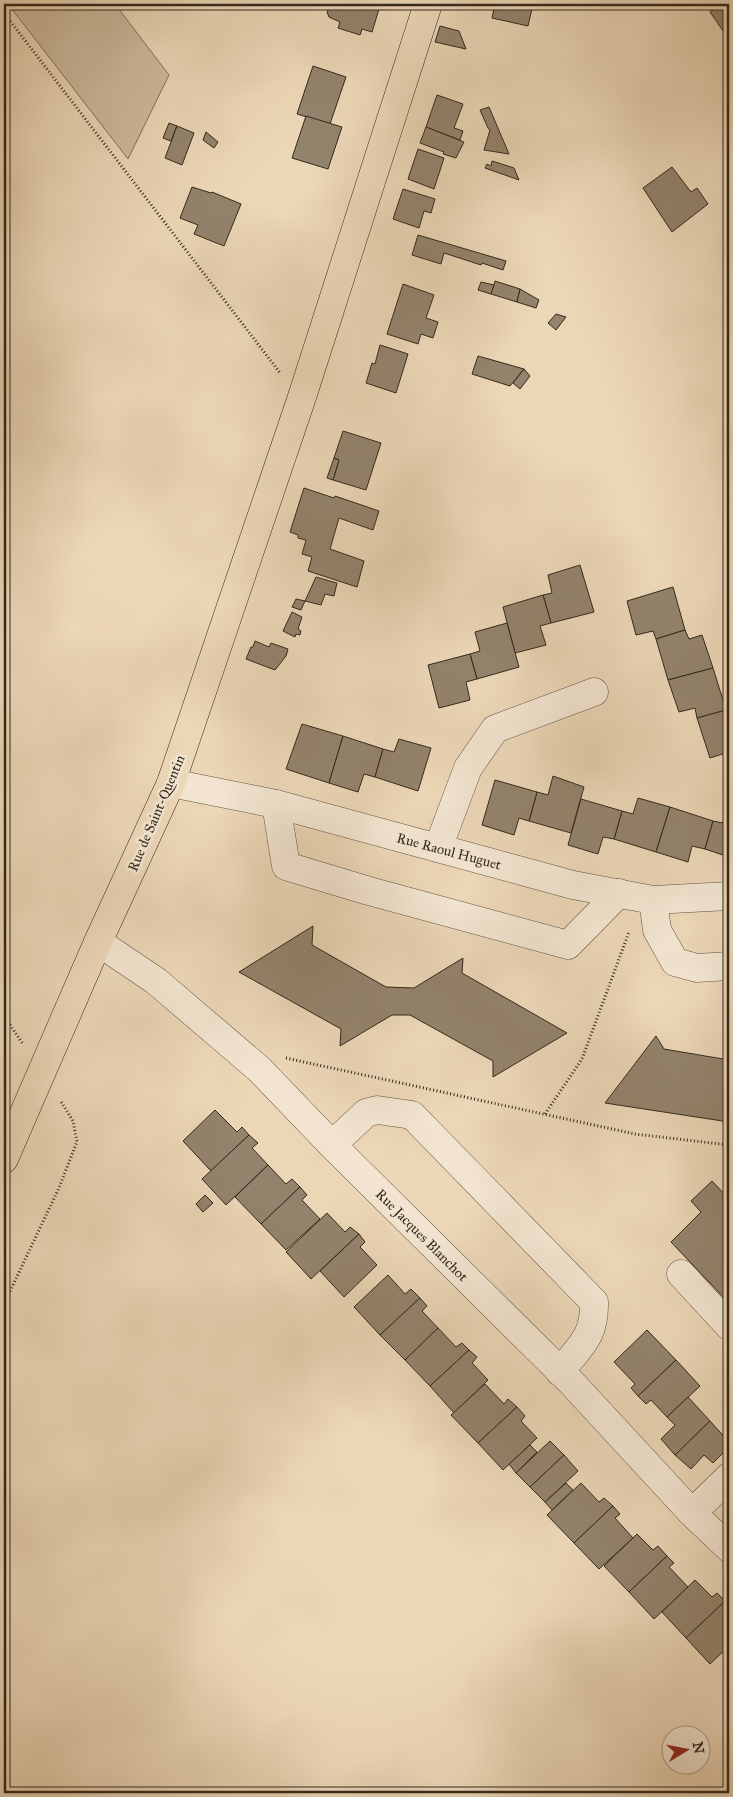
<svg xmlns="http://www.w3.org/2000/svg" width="733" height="1797" font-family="'IM FELL Great Primer',serif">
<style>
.green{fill:#ccb99c;stroke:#80715c}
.building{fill:#93836c;stroke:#33291c}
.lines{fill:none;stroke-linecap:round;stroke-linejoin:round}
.minor-casing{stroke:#615442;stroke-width:29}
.major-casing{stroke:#33291c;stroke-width:29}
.path{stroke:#33291c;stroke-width:3;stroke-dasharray:1 2.5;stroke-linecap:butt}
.minor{stroke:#f2e4d0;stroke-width:28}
.major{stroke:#ebd6b6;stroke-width:28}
.labels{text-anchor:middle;stroke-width:5;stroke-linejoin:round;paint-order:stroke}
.street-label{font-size:14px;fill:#33291c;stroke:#f2e4d0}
</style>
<rect width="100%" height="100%" fill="#ebd6b6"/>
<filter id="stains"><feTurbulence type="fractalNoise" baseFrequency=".004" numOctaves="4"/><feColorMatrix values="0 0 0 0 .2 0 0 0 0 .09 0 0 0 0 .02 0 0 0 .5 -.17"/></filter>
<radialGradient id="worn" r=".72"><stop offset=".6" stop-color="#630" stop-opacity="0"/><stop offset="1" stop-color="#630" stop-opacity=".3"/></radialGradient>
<polygon class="green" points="8,4 115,4 169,75 128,159"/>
<g class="building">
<polygon points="330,4 360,4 379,9 372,32 362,29 360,35 338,28 340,22 329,17 327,12"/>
<polygon points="495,4 533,4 528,26 492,18"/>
<polygon points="721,4 729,4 729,32 726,35 710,12"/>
<polygon points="440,26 459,31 466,49 435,42"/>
<polygon points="313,66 346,77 330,124 297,114"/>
<polygon points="437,95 463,104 454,128 463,131 460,140 426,127"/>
<polygon points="489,107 509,154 484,150 490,130 488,128 480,110"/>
<polygon points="306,116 342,127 328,169 292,158"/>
<polygon points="169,123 177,126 171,141 163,138"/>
<polygon points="177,126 194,133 182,165 165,158"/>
<polygon points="426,127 464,142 456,158 443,154 444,152 420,143"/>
<polygon points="206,132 218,142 214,148 203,140"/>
<polygon points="418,149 444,158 434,189 408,179"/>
<polygon points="492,161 514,168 519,180 485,168 487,164 491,166"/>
<polygon points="672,167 691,192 697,188 708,204 672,232 643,188"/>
<polygon points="192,187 211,193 212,192 241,204 224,246 194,234 198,225 180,218"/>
<polygon points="403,189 435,199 431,213 424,211 419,228 393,219"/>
<polygon points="418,235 506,261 503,270 482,263 481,265 444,253 441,264 412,255"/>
<polygon points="495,281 520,289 517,302 491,294"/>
<polygon points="481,282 494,285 491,294 478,290"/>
<polygon points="403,284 434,295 426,318 438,322 433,338 421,334 418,344 387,334"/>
<polygon points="520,289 539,300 536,308 517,302"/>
<polygon points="556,314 566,317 556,330 548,323"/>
<polygon points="380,345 408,354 396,393 366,383 372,363 375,364"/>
<polygon points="478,356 524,369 510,386 472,374"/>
<polygon points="524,369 530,376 520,389 513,383"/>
<polygon points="343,431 381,443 366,490 333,480 339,460 334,458"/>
<polygon points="334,458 339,460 333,480 327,478"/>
<polygon points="304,488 334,498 335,496 379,511 373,530 339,518 330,549 364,561 357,587 308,571 312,557 302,554 306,540 298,538 298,535 290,532"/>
<polygon points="580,565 594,612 551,623 543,595 552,593 548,575"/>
<polygon points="316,577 337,583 334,596 325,594 321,605 305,601"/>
<polygon points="673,587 685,630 656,639 653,631 636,635 627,601"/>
<polygon points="543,595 551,623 540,626 546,645 515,653 503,607"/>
<polygon points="296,599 305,601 301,610 292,607"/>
<polygon points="292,612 302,617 298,629 301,631 300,635 296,634 295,637 283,631"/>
<polygon points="507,623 519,667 477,679 470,654 480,651 475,632"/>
<polygon points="685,630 689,639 702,635 713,668 668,680 656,639"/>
<polygon points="255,641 269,647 271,643 288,649 286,656 275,670 246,659 251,647 253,647"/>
<polygon points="470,654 477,679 466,682 470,700 439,708 428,665"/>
<polygon points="713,668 726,710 697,718 695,708 679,712 668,680"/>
<polygon points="726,710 729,719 729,752 710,758 697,718"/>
<polygon points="302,724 343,736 329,783 286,769"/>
<polygon points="343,736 383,749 375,777 364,774 358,792 329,783"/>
<polygon points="399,739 431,748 418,791 375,777 383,749 394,752"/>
<polygon points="553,776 584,787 571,833 529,821 537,792 548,795"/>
<polygon points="495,780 537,792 529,821 519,818 514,835 482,825"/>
<polygon points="638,798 670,807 656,852 614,839 622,811 633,814"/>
<polygon points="581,799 622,811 614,839 603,837 598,854 568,845"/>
<polygon points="670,807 713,821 705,849 692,846 688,862 656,852"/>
<polygon points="727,807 729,807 729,857 705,849 713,821 723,823"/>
<polygon points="313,926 312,945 386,987 414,988 463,958 462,973 567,1033 493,1077 493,1061 410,1015 392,1015 340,1046 341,1029 239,972"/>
<polygon points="656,1036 664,1049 729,1060 729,1122 605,1103"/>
<polygon points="215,1110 237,1132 242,1127 249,1135 211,1171 183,1141"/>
<polygon points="249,1135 258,1143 252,1148 268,1165 226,1205 202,1179"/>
<polygon points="268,1165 286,1184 292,1179 300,1187 261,1224 235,1197"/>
<polygon points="712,1181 729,1199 729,1303 671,1242 701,1212 691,1201"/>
<polygon points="300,1187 307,1195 302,1200 320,1219 286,1250 261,1224"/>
<polygon points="205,1195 213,1203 203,1212 196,1204"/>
<polygon points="327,1213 345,1232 350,1227 359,1234 311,1279 286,1252"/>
<polygon points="359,1234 365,1242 360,1247 377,1265 344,1297 320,1271"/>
<polygon points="388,1275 405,1294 411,1289 420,1298 380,1335 354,1307"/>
<polygon points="420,1298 427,1306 422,1311 438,1328 405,1360 380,1335"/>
<polygon points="438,1328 456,1347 462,1343 469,1350 430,1386 405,1360"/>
<polygon points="647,1330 676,1360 638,1396 631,1388 635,1384 614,1362"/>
<polygon points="469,1350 477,1357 472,1363 488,1380 454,1413 430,1386"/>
<polygon points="676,1360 700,1386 667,1417 651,1400 646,1404 638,1396"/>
<polygon points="485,1384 504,1404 508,1399 517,1407 478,1443 451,1415"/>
<polygon points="688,1397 710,1421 675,1455 661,1439 675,1425 667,1417"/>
<polygon points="517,1407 525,1416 521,1421 537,1438 503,1470 478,1443"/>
<polygon points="710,1421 729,1442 729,1447 713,1463 704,1455 691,1469 675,1455"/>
<polygon points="550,1441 564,1455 530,1487 516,1473"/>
<polygon points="530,1445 537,1452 516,1473 509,1464"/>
<polygon points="564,1455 578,1471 545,1502 530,1487"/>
<polygon points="566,1483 573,1490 552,1510 545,1502"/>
<polygon points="581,1483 599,1502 604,1498 613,1506 574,1543 547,1515"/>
<polygon points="613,1506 620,1514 615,1518 633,1538 599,1569 574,1543"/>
<polygon points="637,1534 653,1550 658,1546 667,1556 629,1592 604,1566"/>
<polygon points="667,1556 674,1563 669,1567 688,1587 654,1619 629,1592"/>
<polygon points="695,1580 712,1597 717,1593 725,1601 686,1638 662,1612"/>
<polygon points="725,1601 729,1606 729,1611 727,1614 729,1616 729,1646 710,1664 686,1638"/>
</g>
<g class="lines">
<g class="minor-casing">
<g id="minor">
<polyline points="171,783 276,804 573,885 653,900 729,896"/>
<polyline points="276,804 286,866 369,891 568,945 619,893"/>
<polyline points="438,848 468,768 495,729 594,692"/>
<polyline points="653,900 657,930 675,962 697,968 729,966"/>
<polyline points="98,942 156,981 259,1069 332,1145 570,1381 692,1513 729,1548"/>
<path d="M332 1145 366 1113 377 1110 412 1115 594 1302C595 1337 580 1346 560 1372"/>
<polyline points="681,1274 729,1326"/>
<polyline points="692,1513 729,1477"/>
</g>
</g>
<g class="major-casing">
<polyline id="major" points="4,1159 98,942 171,783 301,400 428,4"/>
</g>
<g class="path">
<polyline points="4,13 281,374"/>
<polyline points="4,1016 23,1044"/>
<polyline points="286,1058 635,1134 729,1145"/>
<polyline points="545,1114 582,1059 629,932"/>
<polyline points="4,1304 58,1190 77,1142 73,1121 60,1100"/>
</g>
<use href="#minor" class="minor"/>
<use href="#major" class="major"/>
</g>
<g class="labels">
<g class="street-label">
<text transform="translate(156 813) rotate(-67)" y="5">Rue de Saint-Quentin</text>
<text transform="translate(449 851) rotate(15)" y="5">Rue Raoul Huguet</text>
<text transform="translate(422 1235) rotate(45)" y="5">Rue Jacques Blanchot</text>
</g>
</g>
<rect width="733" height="1797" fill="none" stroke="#ebd6b6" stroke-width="20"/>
<rect x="5" y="5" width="723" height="1787" fill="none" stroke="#33291c" stroke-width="2.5"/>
<rect x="10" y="10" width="713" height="1777" fill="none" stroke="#33291c"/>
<g transform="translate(686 1750) rotate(80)"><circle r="24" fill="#f2e4d0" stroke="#a69988"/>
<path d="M0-4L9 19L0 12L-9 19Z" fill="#8f2418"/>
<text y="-8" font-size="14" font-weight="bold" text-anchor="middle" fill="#33291c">N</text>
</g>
<rect width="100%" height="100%" filter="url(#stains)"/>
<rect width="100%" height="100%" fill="url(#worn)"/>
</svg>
